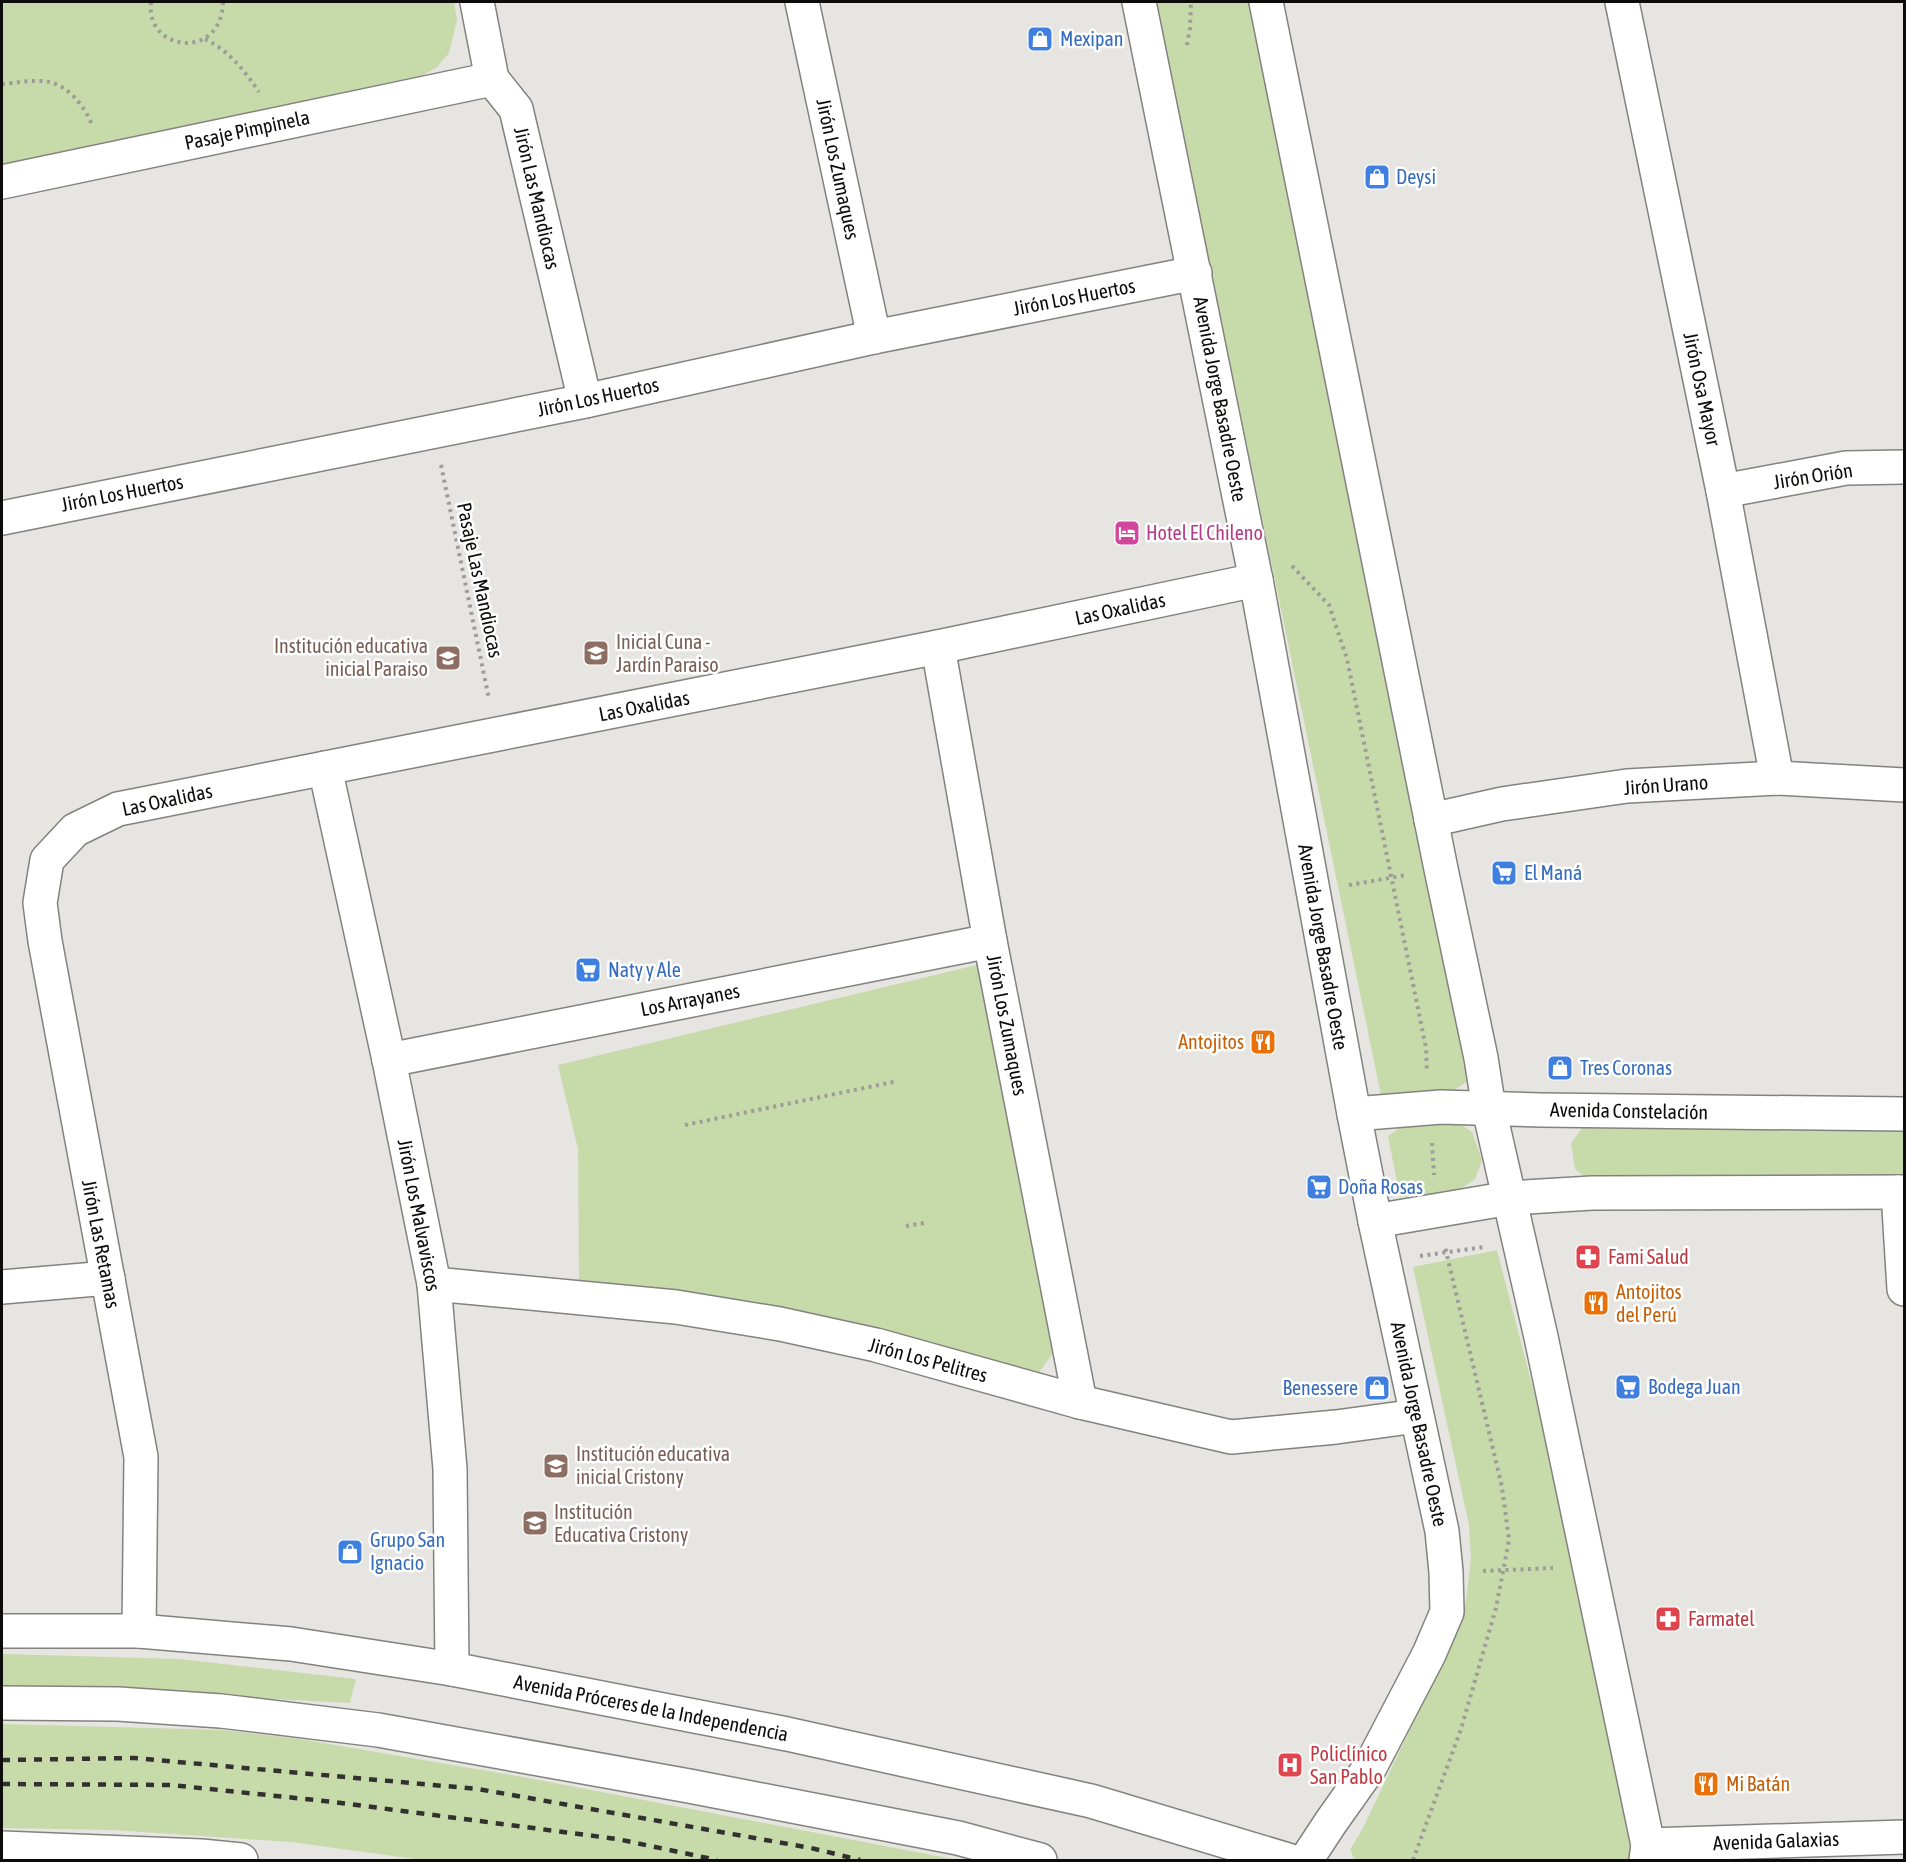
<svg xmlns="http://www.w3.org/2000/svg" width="1906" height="1862" font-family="'Asap Condensed',sans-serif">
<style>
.green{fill:#c6daaa}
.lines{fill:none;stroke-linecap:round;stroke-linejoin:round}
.street-casing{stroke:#82827e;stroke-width:36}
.secondary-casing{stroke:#82827e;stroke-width:36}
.primary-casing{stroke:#82827e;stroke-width:36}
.path{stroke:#9d9c99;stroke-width:4;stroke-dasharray:3 4.5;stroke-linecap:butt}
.street{stroke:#fff;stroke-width:33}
.secondary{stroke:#fff;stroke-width:33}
.primary{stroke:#fff;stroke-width:33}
.rail{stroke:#323130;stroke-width:4.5;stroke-dasharray:8 8;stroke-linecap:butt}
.labels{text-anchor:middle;stroke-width:5;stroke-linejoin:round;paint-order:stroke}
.shop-label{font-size:20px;fill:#366cbe;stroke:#fff;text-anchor:start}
.street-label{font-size:20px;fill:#0d0c0b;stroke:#fff}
.hotel-label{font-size:20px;fill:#b23c85;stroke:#fff;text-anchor:start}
.education-label{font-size:20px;fill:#785e54;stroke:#fff;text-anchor:start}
.food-label{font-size:20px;fill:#c56008;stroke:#fff;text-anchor:start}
.health-label{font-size:20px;fill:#be3a42;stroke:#fff;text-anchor:start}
</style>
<rect width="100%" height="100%" fill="#e6e5e1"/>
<g class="green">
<polygon points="2,2 454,2 457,20 449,53 437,67 416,79 2,165"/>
<polygon points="1156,2 1249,2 1468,1081 1449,1093 1382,1100"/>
<polygon points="981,964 1059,1344 1039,1373 1030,1373 579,1287 578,1149 558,1065"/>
<polygon points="1453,1119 1472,1132 1482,1160 1475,1179 1460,1189 1426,1195 1400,1197 1388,1136 1404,1125"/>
<polygon points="1583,1127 1904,1130 1904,1180 1591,1182 1575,1169 1571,1143"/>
<polygon points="1497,1250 1565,1512 1636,1860 1355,1860 1350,1850 1363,1828 1443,1660 1466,1601 1471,1558 1469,1525 1413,1267"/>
<polygon points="2,1654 180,1659 356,1679 350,1703 31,1686 2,1687"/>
<polygon points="2,1724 222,1730 300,1739 523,1777 958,1860 423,1860 291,1842 113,1830 2,1828"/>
</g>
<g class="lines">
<g class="street-casing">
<g id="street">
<polyline points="477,2 492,79 516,109 585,401"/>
<polyline points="802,2 874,337"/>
<polyline points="1622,2 1723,491 1777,778"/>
<polyline points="2,182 492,79"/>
<polyline points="1723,491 1846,468 1904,467"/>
<polyline points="2,518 585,401 874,337 1195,273"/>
<polyline points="938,647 990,941 1080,1402"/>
<polyline points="325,768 389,1060 434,1284 450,1469 452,1669"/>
<polyline points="1431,820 1502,804 1627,786 1777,778 1904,785"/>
<polyline points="389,1060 990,941"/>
<polyline points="1898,1192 1904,1289"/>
<polyline points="434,1284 676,1307 780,1324 876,1345 1080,1402 1231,1437 1336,1427 1417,1416"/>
<polyline points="2,1287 108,1278"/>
<polyline points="139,1631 141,1457 45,941 40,903 47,860 75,830 118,809 938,647 1256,580"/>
<polyline points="1648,1845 1904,1837"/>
</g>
</g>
<g class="secondary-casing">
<g id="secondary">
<polyline points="1139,2 1256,580 1354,1114 1375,1221 1442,1531 1446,1572 1447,1612 1429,1654 1370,1767 1331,1822 1306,1860"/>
<polyline points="1266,2 1441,869 1481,1058 1489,1109 1541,1337 1648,1845 1646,1860"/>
<polyline points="1354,1114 1441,1107 1541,1110 1904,1114"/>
<polyline points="1375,1221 1510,1198 1592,1193 1904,1192"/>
<polyline points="2,1631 139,1631 291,1644 452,1669 787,1734 1091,1801 1288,1860"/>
</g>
</g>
<g class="primary-casing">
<g id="primary">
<polyline points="2,1703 118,1704 221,1711 378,1730 689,1786 958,1838 1040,1860"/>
<polyline points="2,1848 201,1856 241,1860"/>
</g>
</g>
<g class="path">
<path d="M151 2C145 52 222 61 223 2"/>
<path d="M205 39C229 51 244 70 259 92"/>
<polyline points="1187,45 1190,28 1191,2"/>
<path d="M2 84C16 83 35 79 49 82 69 86 85 107 92 125"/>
<polyline points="441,465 489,699"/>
<polyline points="1292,566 1329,605 1347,659 1426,1048 1427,1073"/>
<polyline points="1349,885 1407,875"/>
<polyline points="685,1125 898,1081"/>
<polyline points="1432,1143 1434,1175"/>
<polyline points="906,1226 924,1223"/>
<polyline points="1420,1256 1484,1247"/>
<polyline points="1483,1571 1553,1568"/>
<polyline points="1413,1860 1461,1729 1496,1608 1509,1540 1502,1487 1445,1247"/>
</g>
<use href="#street" class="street"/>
<use href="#secondary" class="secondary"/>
<use href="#primary" class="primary"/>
<g class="rail">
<polyline points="2,1760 134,1758 478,1789 811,1848 860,1860"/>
<polyline points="2,1784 171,1785 334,1802 617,1839 717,1860"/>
</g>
</g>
<defs>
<g id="shop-square" transform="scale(1.35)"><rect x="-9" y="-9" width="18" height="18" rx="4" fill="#3f7fe0" stroke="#fff"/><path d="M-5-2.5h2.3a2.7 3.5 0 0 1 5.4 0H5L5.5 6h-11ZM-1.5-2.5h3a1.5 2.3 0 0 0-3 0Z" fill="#fff"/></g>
<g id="hotel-square" transform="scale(1.35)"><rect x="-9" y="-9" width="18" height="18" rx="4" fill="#d1479c" stroke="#fff"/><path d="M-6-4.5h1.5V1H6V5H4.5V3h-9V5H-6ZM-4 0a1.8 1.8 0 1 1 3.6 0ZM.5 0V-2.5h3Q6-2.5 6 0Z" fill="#fff"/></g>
<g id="school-square" transform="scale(1.35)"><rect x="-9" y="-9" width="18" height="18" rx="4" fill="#8d6e63" stroke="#fff"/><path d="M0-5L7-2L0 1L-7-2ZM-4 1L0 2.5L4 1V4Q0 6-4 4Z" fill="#fff"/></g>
<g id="supermarket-square" transform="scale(1.35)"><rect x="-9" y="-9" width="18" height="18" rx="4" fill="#3f7fe0" stroke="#fff"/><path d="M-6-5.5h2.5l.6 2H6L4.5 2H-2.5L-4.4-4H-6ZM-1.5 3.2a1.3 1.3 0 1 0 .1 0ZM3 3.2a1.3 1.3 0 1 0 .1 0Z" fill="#fff"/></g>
<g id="restaurant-square" transform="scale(1.35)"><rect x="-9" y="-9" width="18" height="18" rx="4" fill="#e8710a" stroke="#fff"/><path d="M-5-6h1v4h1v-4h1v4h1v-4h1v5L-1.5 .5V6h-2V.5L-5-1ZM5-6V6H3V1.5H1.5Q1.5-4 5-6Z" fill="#fff"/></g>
<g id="pharmacy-square" transform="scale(1.35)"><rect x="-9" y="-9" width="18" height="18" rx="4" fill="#e0444e" stroke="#fff"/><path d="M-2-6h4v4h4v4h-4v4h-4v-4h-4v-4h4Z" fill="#fff"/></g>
<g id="hospital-square" transform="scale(1.35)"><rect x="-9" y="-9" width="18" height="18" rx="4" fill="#e0444e" stroke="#fff"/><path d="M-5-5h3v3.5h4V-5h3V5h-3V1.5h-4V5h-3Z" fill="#fff"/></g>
</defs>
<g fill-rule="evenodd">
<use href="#shop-square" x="1040" y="39"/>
<use href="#shop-square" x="1377" y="177"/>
<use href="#hotel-square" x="1127" y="533"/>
<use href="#school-square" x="596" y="653"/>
<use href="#school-square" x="448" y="658"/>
<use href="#supermarket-square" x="1504" y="873"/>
<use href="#supermarket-square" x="588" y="970"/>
<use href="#restaurant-square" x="1263" y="1042"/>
<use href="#shop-square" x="1560" y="1068"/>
<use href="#supermarket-square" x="1319" y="1187"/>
<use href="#pharmacy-square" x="1588" y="1257"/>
<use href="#restaurant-square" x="1596" y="1303"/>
<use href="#supermarket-square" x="1628" y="1387"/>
<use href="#shop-square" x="1377" y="1388"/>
<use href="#school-square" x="556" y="1466"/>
<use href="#school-square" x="535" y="1523"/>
<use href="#shop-square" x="350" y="1552"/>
<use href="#pharmacy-square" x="1668" y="1619"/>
<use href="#hospital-square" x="1290" y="1765"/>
<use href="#restaurant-square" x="1706" y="1784"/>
</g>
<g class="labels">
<g class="shop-label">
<text x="1060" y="46">Mexipan</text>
<text x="1396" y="184">Deysi</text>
<text x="1524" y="880">El Maná</text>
<text x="608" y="977">Naty y Ale</text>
<text x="1580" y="1075">Tres Coronas</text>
<text x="1338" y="1194">Doña Rosas</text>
<text x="1648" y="1394">Bodega Juan</text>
<text x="1358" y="1395" text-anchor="end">Benessere</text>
<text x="370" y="1547">Grupo San<tspan x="370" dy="23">Ignacio</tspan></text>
</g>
<g class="street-label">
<text transform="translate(247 130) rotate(-12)" y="7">Pasaje Pimpinela</text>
<text transform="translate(838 169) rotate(78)" y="7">Jirón Los Zumaques</text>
<text transform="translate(537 198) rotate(77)" y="7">Jirón Las Mandiocas</text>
<text transform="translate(1074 297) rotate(-11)" y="7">Jirón Los Huertos</text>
<text transform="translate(1702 389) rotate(78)" y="7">Jirón Osa Mayor</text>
<text transform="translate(598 397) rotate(-12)" y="7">Jirón Los Huertos</text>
<text transform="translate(1220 399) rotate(79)" y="7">Avenida Jorge Basadre Oeste</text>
<text transform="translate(1813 476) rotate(-9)" y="7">Jirón Orión</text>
<text transform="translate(122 493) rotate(-11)" y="7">Jirón Los Huertos</text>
<text transform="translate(480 580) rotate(78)" y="7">Pasaje Las Mandiocas</text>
<text transform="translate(1120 609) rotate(-12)" y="7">Las Oxalidas</text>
<text transform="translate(644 706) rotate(-11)" y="7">Las Oxalidas</text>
<text transform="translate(1666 785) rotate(-4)" y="7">Jirón Urano</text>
<text transform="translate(167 800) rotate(-12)" y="7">Las Oxalidas</text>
<text transform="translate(1323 947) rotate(80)" y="7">Avenida Jorge Basadre Oeste</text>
<text transform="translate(690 1000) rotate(-11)" y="7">Los Arrayanes</text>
<text transform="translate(1007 1025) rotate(79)" y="7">Jirón Los Zumaques</text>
<text transform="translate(1629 1111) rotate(1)" y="7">Avenida Constelación</text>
<text transform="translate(419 1215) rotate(79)" y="7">Jirón Los Malvaviscos</text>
<text transform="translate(101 1244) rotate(79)" y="7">Jirón Las Retamas</text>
<text transform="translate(928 1360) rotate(15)" y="7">Jirón Los Pelitres</text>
<text transform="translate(1419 1424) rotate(78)" y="7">Avenida Jorge Basadre Oeste</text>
<text transform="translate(651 1708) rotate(11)" y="7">Avenida Próceres de la Independencia</text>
<text transform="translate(1776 1841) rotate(-2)" y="7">Avenida Galaxias</text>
</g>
<g class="hotel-label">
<text x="1146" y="540">Hotel El Chileno</text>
</g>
<g class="education-label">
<text x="616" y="649">Inicial Cuna -<tspan x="616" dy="23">Jardín Paraiso</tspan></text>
<text x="428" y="653" text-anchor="end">Institución educativa<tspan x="428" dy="23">inicial Paraiso</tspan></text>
<text x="576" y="1461">Institución educativa<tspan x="576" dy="23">inicial Cristony</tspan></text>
<text x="554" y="1519">Institución<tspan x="554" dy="23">Educativa Cristony</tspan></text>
</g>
<g class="food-label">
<text x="1244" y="1049" text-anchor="end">Antojitos</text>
<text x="1616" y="1299">Antojitos<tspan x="1616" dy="23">del Perú</tspan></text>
<text x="1726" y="1791">Mi Batán</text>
</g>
<g class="health-label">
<text x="1608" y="1264">Fami Salud</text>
<text x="1688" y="1626">Farmatel</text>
<text x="1310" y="1761">Policlínico<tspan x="1310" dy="23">San Pablo</tspan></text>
</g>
</g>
<rect width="1906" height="1862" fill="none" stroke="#0d0c0b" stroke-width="6"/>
</svg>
